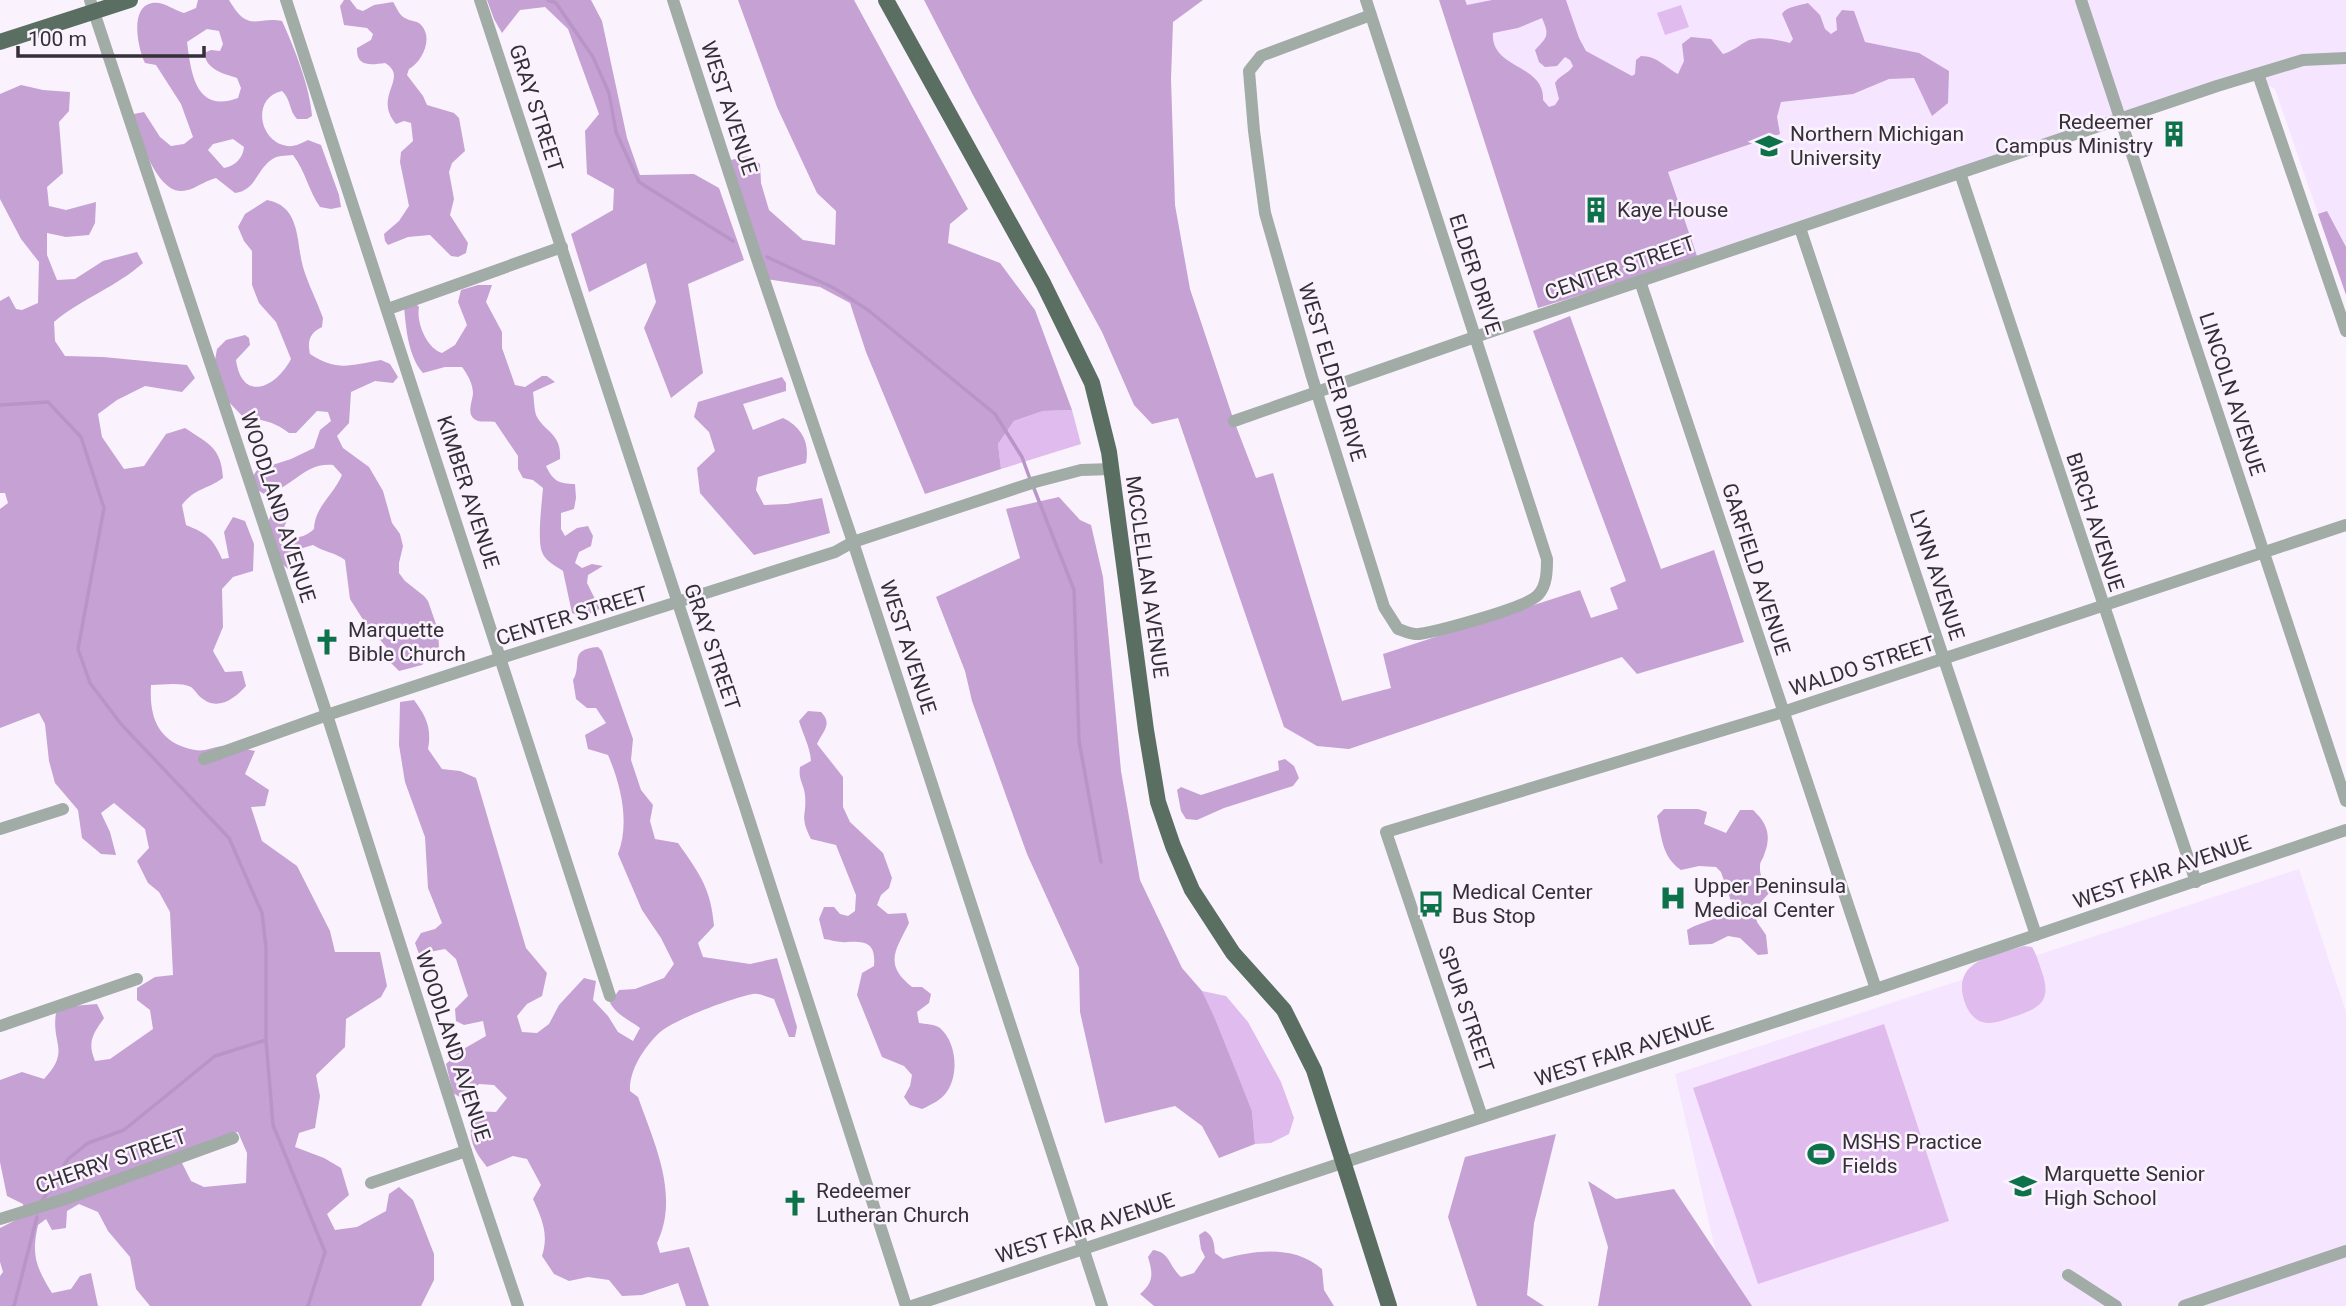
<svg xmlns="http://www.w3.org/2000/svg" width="2346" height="1306" font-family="Roboto,sans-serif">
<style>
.built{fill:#f6e5fe}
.green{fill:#dfbbee}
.forest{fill:#c5a1d4;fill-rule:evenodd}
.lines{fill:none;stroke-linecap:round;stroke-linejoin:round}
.stream{stroke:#b995c7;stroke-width:3.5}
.minor{stroke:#a0aca5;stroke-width:12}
.major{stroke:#5a6f62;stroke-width:16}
.labels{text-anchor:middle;stroke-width:5;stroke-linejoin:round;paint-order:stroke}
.street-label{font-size:21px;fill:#352f38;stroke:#faf3fd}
.poi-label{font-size:21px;fill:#352f38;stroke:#faf3fd;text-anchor:start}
</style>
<rect width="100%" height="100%" fill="#faf3fd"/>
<g class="built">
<polygon points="1465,0 2346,0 2346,295 2275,89 2238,73 2106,117 1566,307"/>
<polygon points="2299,869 2346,1012 2346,1306 1731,1306 1726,1297 1675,1074"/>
</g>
<g class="green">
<polygon points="1681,5 1689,27 1665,35 1657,13"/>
<polygon points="1072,410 1081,444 1001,469 998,444 1014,421 1043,411"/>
<path d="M2024 946 2032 947C2037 955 2039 964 2042 972 2052 1002 2040 1008 2013 1017 2003 1020 1993 1025 1982 1022 1973 1019 1968 1011 1965 1003 1950 960 1993 956 2024 946Z"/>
<polygon points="1202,991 1226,996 1248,1022 1281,1082 1294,1118 1289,1134 1271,1143 1255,1144 1252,1111"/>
<polygon points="1884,1024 1949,1221 1758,1284 1693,1088"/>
</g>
<g class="forest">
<path d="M198 0H229C249 34 256 16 282 21 294 47 310 87 312 116L307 119H297C289 111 291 99 282 91 251 98 259 142 287 146 295 147 302 143 308 140L321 145 339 195 341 207 331 209 320 207C308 190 306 172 293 155 285 156 277 155 271 160 256 171 256 190 235 193L216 178C203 181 192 192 180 191 156 190 140 138 133 119L134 114 144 112 160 137 171 146 184 144 193 137 181 104 156 65 145 63C138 49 129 7 152 3 164 1 173 10 184 13L196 8ZM207 29 219 31 223 44 220 51 211 50 204 53C207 70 222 73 237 78L241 88 238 98C195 114 191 72 187 42ZM233 139 244 147C243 158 235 166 224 168L208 150 213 144Z"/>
<path d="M344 0H350L357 9 363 11 374 5 393 2C397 8 399 16 407 19 413 22 417 20 422 26 433 39 422 62 409 69L407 75 423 96 427 105 454 113 459 118 465 151 452 163 449 172 454 199 450 215 468 243 466 253 458 257 451 256 430 235 408 237 388 245 385 241 384 234 399 221 409 206 400 162 401 152 413 141 411 123 404 121 396 124C372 96 410 78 385 63 370 65 356 67 357 48L371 40 373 34 367 28 344 25 340 6Z"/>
<polygon points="487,0 591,0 602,21 627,138 640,175 694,174 719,188 744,260 688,284 703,373 671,398 644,328 656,302 646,263 589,292 571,234 613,210 614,189 587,174 585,131 599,114 568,29 545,7 520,10 502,33 494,19"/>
<polygon points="738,0 854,0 968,209 950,224 948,243 1000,263 1035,310 1072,410 1043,411 1014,421 998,444 1001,469 925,494 866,352 850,303 820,287 766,279 731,160 748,156 760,164 761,183 769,210 803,240 835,245 836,211 817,193 777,107"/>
<polygon points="924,0 1203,0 1173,22 1171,79 1175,205 1190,289 1234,421 1256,478 1273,473 1342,701 1391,688 1383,654 1580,590 1591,618 1618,609 1610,588 1626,581 1533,331 1570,316 1661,569 1714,550 1744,642 1637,674 1622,657 1349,749 1317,746 1284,727 1178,418 1152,424 1134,405 1102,332 973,95"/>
<path d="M1439 0H1465L1467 5 1492 0H1566L1579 38 1586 51 1632 76 1635 74 1636 60 1641 56C1657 56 1665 67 1678 74L1684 61 1682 44 1691 37 1711 39 1723 54C1734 51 1740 44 1749 40 1763 36 1777 40 1790 43L1793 39 1782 14C1787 6 1799 6 1808 3L1820 15 1825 29 1831 34 1837 30 1836 18 1842 10 1854 11 1865 42 1919 53 1949 71 1948 103 1932 116 1914 78 1889 79 1853 94 1781 102 1777 117 1780 134 1668 172 1698 259 1538 308ZM1542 18C1550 36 1547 37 1535 50L1539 62 1545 67 1557 66 1565 57 1570 60 1573 66C1568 74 1560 75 1555 83L1559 99 1555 105 1549 107 1543 100C1545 64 1490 69 1493 33L1518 28Z"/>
<path d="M21 85 43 90 70 92 69 111 59 122 63 173 47 187 49 206 66 210 96 202 95 223 89 235 66 237 47 233V255L57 280 75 279 103 261 137 252 143 263C116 287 81 299 54 322L55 341 65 356 103 357 187 365 195 378 182 392 145 386 117 400 98 414 102 437 124 469 144 466 166 434 185 428C209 444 221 447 223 478 206 490 195 488 182 505L186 525C206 533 213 538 222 559L229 558 224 532 233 517 245 521 254 544 253 571 233 577 222 589 223 627 213 651 225 672 242 671 246 686C235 698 219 711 203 699 198 696 195 690 191 687 180 682 163 685 151 685 149 719 159 743 195 750 203 752 214 747 222 746 232 745 244 749 255 751L245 774 269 790 265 806 251 807 262 841 297 866 330 931 335 952H380L387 986 381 997 346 1019 345 1047 316 1075 320 1096 315 1128 299 1133 295 1147 324 1158 341 1168 349 1195 327 1214 335 1230 357 1227 386 1211 389 1194 399 1187 413 1200 434 1254V1280L421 1306H150L136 1289 130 1257 108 1231 98 1212 79 1204 67 1211 66 1228 52 1230 46 1219 38 1225C31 1255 36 1267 52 1293L71 1289 80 1276 91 1273 98 1306H0V1276L3 1272 0 1262V1228L24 1216 23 1204 7 1196 0 1162V1080L22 1072 44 1079C71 1050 51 1045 56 1013L72 1006 97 1004 104 1018C93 1034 87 1042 95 1061L110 1059 153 1029 150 1010 137 1000V988L155 977 173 975 170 912 159 892 148 883 137 861 149 848 145 829 114 803 101 813 110 832 116 855 101 854 82 838 78 810 55 783 49 761 45 724 39 713 0 728V509L8 503 5 493H0V301L9 296 16 309 22 310 38 303 39 262 21 239 0 199V94ZM238 1132 247 1153 246 1183 204 1187 191 1181 182 1163 210 1140Z"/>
<path d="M267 200C301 206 296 242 303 267 308 284 317 301 323 318L322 327C310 333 307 340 310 354 337 372 351 365 381 360L390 364 398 377 393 383 375 381 351 392 349 423 337 436 343 448 369 467 383 491 392 523 400 534 403 546 399 563V573L405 581 424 596 428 601 438 630 439 647 422 665 399 671 391 663 387 648 362 618 350 599 345 560C334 552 324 552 313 545L296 550 288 569 279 561 268 522 274 508 279 505 286 507 290 513 282 532 285 537C297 539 305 537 314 529 315 506 333 496 342 475L333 465C303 462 292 490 264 494L256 489 253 476 257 470 291 459 314 448 320 430 331 421 328 412 317 411 296 433H289C274 422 263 419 245 419L227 400 215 360 217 349 226 340 245 335 249 338 250 345 236 360C242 403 276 388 291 359L276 322 259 303 252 285V251L244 241 238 227 245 214Z"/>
<polygon points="2327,211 2346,247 2346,295 2318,214"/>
<path d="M478 285H492L486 302 502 332V348L515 385 525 387 542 376H547L555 382 533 392C534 398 534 408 536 415 544 432 562 433 560 459L546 466C553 481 559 484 575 484L576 498 574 509 561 513V529L565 536 577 528 588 526 593 536 591 546 579 552 575 563 582 568 592 564 603 566 588 575 587 583 600 609 582 617 572 613 563 571C556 566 545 561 542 552 537 539 542 502 543 488L533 480 523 478 518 469V456L495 422C490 421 481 422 478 421 465 416 472 403 473 394 473 384 468 375 462 367H445L423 373C408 356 406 328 404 306L414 302 419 307C416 323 427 348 442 353L455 345 467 325 458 302 461 290Z"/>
<path d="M782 377 786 383V391L743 404 753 430 783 418C802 427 810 443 806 463L758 477 756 490 764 505 787 504 822 498 830 533 754 555 700 493 697 468 715 451 709 432 694 417 698 402Z"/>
<polygon points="1059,497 1080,520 1091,525 1103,577 1121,771 1140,880 1182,968 1202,991 1215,1019 1252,1111 1255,1144 1219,1158 1202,1126 1175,1106 1105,1123 1080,1012 1079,968 1027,854 972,701 965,671 936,597 1020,558 1006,509"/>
<path d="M598 647 602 651 633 739 631 760 641 790 653 805 650 821 655 839 678 843C699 873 711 888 714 926L698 943 703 957 750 964 777 958 797 1027 795 1037H789L774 999C767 997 759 993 753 994 732 998 672 1020 658 1034 643 1049 629 1071 630 1091L638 1097C654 1143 680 1195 657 1243L660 1253 689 1247 709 1306H686L678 1283 642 1295 622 1296 609 1280 588 1277 569 1281 554 1274 542 1256C549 1234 542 1219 533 1199L541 1185 527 1159 513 1156 487 1167C471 1147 467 1135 474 1111L496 1112 507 1098 494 1085 479 1084 463 1099 453 1093 446 1064 460 1051 486 1036 483 1021 464 1025 456 1021 455 1009 468 996 456 959 445 949 419 954 415 943 421 933 435 929 442 923 428 888 425 837 405 782 399 745 400 702 414 700C426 716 432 728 428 749L442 769 460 771 476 778 526 948 547 973 542 996 527 1004 517 1016 522 1032 537 1033 549 1024 559 1005 584 978 596 981 593 1000 608 1016 618 1032 633 1041 640 1028C628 1019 618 1016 610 1003L619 990 635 989 664 978 674 964 661 938 642 910 618 854C630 823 621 785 608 755L588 749 585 735 606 723 596 708H587L576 699 573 680C583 665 567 649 598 647Z"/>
<path d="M808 711 821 712C833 724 823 731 817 744L843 777V807L850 822 883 853 892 878 889 888 881 895 877 905 888 914 906 913 909 923C896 950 883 964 912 987H922L931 994 929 1003 917 1012 919 1023C925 1024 935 1024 940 1028 956 1042 959 1072 948 1090 943 1099 931 1105 922 1109L910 1105 904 1097 910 1086 912 1075 904 1066 882 1057 857 995 862 973 874 966C876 943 866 941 847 942 840 943 831 940 824 939L819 919 824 907H834L840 914 848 916 855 911 856 895 836 845 811 839C799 815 807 818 805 795 804 784 798 780 800 767L811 761C810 746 803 735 799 721Z"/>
<polygon points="1285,759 1294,766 1299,778 1293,786 1224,808 1197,820 1186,819 1181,811 1177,790 1181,787 1201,795 1279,770 1278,761"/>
<path d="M1664 809H1698L1707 812 1704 824 1726 833 1740 810H1753C1767 823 1772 836 1764 855 1763 859 1760 861 1760 866 1759 876 1765 884 1770 892L1755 909 1757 922 1766 935 1768 954 1758 955 1740 938 1728 936 1712 944 1689 945 1687 930C1701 921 1723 920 1733 907L1721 872 1716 867 1699 866 1681 870C1662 857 1662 838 1657 816Z"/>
<polygon points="1556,1134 1534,1223 1527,1295 1544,1306 1477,1306 1448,1217 1465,1157"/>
<polygon points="1588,1181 1616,1199 1674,1189 1752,1306 1598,1306 1608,1247"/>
<path d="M1205 1231C1214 1236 1214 1244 1215 1253L1223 1259C1256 1250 1294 1245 1322 1269L1324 1290 1334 1306H1154L1140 1294C1154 1282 1153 1274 1148 1257L1153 1250C1171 1253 1168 1265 1181 1277L1194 1273 1205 1257 1201 1249 1199 1235Z"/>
</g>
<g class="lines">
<g class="stream">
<polyline points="548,0 556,3 593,57 609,93 616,132 639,182 733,241"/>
<polyline points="767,257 834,288 868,310 995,414 1022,457 1030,479"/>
<polyline points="0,405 48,402 81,437 104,508 78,649 90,683 121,724 229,838 262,913 266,947 266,1040 273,1125 325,1252 308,1306"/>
<polyline points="1033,486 1074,590 1079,741 1101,862"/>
<polyline points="42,1201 68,1159 88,1143 124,1130 215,1056 266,1040"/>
<polyline points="14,1306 37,1217"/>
</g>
<g class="minor">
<polyline points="90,0 327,715 466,1151 518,1306"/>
<polyline points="286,0 610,996"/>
<polyline points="480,0 745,807 906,1306"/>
<polyline points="673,0 756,256 853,542 1102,1306"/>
<path d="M1366 0 1547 559C1547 570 1547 586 1538 595 1526 608 1439 631 1419 634 1412 635 1405 631 1398 629L1384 607 1312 377 1265 213 1254 131 1249 71 1261 56 1371 15"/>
<polyline points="2081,0 2346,801"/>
<polyline points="2258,74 2346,331"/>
<polyline points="1960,173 2196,882"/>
<polyline points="1800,228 2036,935"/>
<polyline points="1640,281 1876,989"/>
<polyline points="388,309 562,247"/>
<polyline points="1234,421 1475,337 2217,86 2303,60 2346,58"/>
<polyline points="204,759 327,715 501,658 835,552 853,542 1035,482 1081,470 1112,469"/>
<polyline points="0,829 63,809"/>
<polyline points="0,1026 137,979"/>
<polyline points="1482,1117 1386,832 1783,712 2346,525"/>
<polyline points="371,1183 466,1151"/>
<polyline points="0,1219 68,1198 233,1138"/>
<polyline points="2068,1275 2116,1306"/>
<polyline points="912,1306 1342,1163 1876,989 2346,830"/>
<polyline points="2184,1306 2346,1251"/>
</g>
<g class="major">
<polyline points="886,0 1043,283 1092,383 1109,452 1146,730 1158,802 1173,846 1192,890 1233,953 1284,1010 1314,1070 1389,1306"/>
<polyline points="0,42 130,0"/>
</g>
</g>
<defs>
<g id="building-bare" transform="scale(2.1)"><path d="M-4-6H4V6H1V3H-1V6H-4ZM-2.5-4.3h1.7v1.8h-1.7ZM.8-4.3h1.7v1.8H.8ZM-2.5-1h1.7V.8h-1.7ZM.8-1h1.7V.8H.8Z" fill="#0d7249" stroke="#faf3fd" stroke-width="2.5" paint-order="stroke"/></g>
<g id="university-bare" transform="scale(2.1)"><path d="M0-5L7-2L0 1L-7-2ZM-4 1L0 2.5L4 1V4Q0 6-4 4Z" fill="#0d7249" stroke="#faf3fd" stroke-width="2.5" paint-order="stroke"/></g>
<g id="church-bare" transform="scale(2.1)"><path d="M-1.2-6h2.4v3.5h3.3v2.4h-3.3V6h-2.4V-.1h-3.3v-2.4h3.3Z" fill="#0d7249" stroke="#faf3fd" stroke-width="2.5" paint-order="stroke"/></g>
<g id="hospital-bare" transform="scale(2.1)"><path d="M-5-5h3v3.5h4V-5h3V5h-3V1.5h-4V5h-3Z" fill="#0d7249" stroke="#faf3fd" stroke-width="2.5" paint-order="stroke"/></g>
<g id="bus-bare" transform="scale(2.1)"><path d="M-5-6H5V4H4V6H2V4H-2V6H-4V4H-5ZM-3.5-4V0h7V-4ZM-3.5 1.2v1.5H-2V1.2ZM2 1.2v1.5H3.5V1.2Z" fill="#0d7249" stroke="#faf3fd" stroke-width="2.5" paint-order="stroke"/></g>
<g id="stadium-bare" transform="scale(2.1)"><path d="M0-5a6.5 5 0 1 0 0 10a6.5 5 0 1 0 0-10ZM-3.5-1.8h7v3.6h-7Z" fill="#0d7249" stroke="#faf3fd" stroke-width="2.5" paint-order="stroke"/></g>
<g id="school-bare" transform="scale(2.1)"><path d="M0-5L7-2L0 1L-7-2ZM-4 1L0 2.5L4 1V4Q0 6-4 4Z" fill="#0d7249" stroke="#faf3fd" stroke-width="2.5" paint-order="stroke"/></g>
</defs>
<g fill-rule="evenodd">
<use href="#building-bare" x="2174" y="134"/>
<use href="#university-bare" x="1769" y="146"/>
<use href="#building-bare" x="1596" y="210"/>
<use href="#church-bare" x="327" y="642"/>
<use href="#hospital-bare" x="1673" y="898"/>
<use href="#bus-bare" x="1431" y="904"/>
<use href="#stadium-bare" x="1821" y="1154"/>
<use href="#school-bare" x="2023" y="1186"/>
<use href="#church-bare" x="795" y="1203"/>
</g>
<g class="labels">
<g class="street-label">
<text transform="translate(536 108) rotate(72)" y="7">GRAY STREET</text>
<text transform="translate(729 108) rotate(72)" y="7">WEST AVENUE</text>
<text transform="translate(1620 268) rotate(-19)" y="7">CENTER STREET</text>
<text transform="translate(1475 274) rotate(72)" y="7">ELDER DRIVE</text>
<text transform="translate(1332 372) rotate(73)" y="7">WEST ELDER DRIVE</text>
<text transform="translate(2232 394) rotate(72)" y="7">LINCOLN AVENUE</text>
<text transform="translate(468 492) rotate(72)" y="7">KIMBER AVENUE</text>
<text transform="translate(278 507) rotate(72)" y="7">WOODLAND AVENUE</text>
<text transform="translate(2095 522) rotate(72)" y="7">BIRCH AVENUE</text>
<text transform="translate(1756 569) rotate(72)" y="7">GARFIELD AVENUE</text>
<text transform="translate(1937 575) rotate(72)" y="7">LYNN AVENUE</text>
<text transform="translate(1147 577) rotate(82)" y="7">MCCLELLAN AVENUE</text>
<text transform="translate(572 616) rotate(-17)" y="7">CENTER STREET</text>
<text transform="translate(712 647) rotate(71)" y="7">GRAY STREET</text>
<text transform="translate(908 647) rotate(72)" y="7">WEST AVENUE</text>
<text transform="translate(1862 666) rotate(-18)" y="7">WALDO STREET</text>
<text transform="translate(2162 872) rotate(-19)" y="7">WEST FAIR AVENUE</text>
<text transform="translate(1466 1009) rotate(71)" y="7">SPUR STREET</text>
<text transform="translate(453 1046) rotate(72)" y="7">WOODLAND AVENUE</text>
<text transform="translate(1624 1051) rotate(-18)" y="7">WEST FAIR AVENUE</text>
<text transform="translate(111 1161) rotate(-19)" y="7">CHERRY STREET</text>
<text transform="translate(1085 1228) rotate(-18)" y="7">WEST FAIR AVENUE</text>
</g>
<g class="poi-label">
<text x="2153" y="129" text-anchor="end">Redeemer<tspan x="2153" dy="24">Campus Ministry</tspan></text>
<text x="1790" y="141">Northern Michigan<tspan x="1790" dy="24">University</tspan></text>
<text x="1617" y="217">Kaye House</text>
<text x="348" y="637">Marquette<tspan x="348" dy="24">Bible Church</tspan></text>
<text x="1694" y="893">Upper Peninsula<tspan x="1694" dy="24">Medical Center</tspan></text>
<text x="1452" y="899">Medical Center<tspan x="1452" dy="24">Bus Stop</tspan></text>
<text x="1842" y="1149">MSHS Practice<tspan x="1842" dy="24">Fields</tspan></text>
<text x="2044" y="1181">Marquette Senior<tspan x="2044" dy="24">High School</tspan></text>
<text x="816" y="1198">Redeemer<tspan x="816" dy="24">Lutheran Church</tspan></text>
</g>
</g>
<path d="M18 46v10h186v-10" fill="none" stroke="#352f38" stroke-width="3.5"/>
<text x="28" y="46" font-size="21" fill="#352f38" stroke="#faf3fd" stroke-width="5" paint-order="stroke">100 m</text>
</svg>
